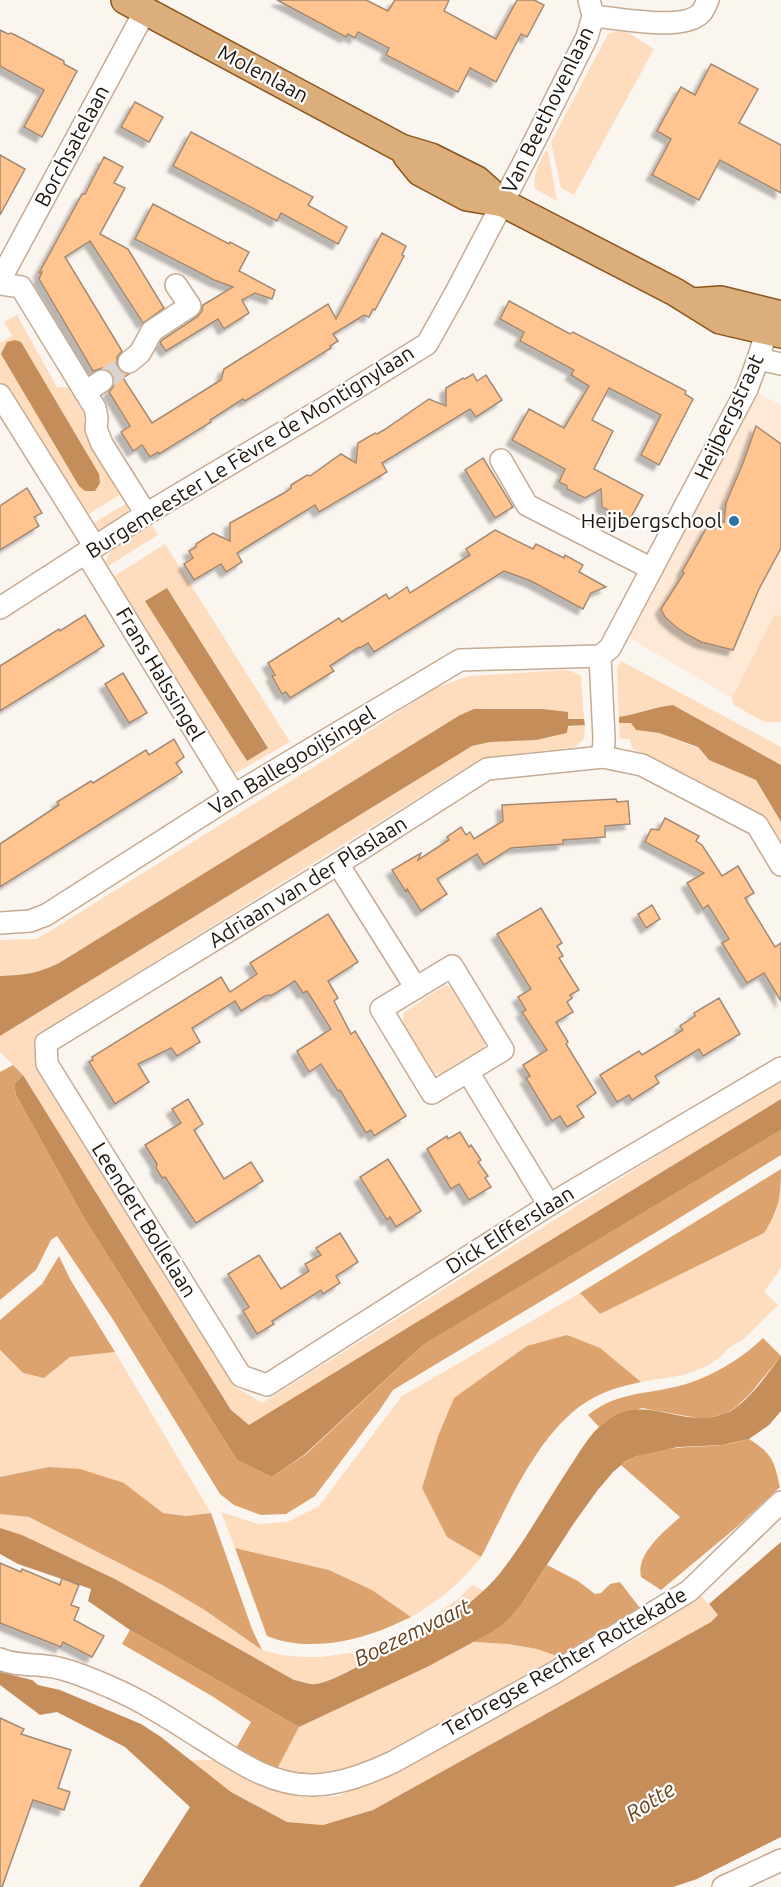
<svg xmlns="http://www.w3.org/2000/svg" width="781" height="1887" font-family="Ubuntu,sans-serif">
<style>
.built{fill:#fee9d7}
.green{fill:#fedcbe;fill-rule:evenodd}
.forest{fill:#dca36f}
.water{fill:#c58d5a}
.building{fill:#ffc490;stroke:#a48a73;stroke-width:1.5;filter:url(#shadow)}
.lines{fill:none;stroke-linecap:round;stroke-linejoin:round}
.minor-tunnel{stroke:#dad3ce;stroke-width:21;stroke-dasharray:21 10;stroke-linecap:butt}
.minor-casing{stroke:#c6ab93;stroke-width:24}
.major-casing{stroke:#8a551d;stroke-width:30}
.minor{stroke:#fff;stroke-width:21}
.major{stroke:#dbae7c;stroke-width:27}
.poi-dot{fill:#2974a7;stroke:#fff;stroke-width:2}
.labels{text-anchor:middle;stroke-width:4.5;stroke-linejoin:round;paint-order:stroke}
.street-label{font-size:21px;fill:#1f150d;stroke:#fff}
.poi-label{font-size:21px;fill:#1f150d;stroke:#fff;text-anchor:end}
.water-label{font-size:22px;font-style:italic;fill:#6b441e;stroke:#fff}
</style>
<defs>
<filter id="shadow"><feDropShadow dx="-5.5" dy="5.5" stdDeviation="1.5" flood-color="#0004"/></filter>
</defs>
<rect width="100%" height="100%" fill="#fbf5f0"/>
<polygon class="built" points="752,390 781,405 781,722 765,722 734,705 732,698 628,637"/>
<g class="green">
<polygon points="618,31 629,33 654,49 574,195 561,188 551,142 608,34"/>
<path d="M546 150 548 151 557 201 535 189C532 174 540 163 546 150Z"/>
<polygon points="19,314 18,317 57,387 76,388 126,491 84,517 0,381 0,343 12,336 4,322"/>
<path d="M130 501 126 518C113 526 105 536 89 526Z"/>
<path d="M151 523 158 535 105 568C106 544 133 535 151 523Z"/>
<path d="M165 544 290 742 232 775 111 578ZM167 588 268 747 247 761H246Z"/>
<polygon points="775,614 781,617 781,722 765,722 734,705 732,698"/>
<path d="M621 661 781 747V765L673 705C654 707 637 714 619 717L617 668Z"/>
<path d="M567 670 581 675 584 719H568L542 709H474L460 715 59 963C36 974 25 975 0 976V940L37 939 344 748 433 689 469 676Z"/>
<polygon points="619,723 632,723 636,730 659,733 698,748 709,760 756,780 781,822 781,847 755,812 632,748 630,739 620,739"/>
<polygon points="585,725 584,739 575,747 482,758 36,1036 36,1066 236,1387 262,1403 781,1078 781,1099 249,1426 231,1410 23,1075 0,1052 0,1036 472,746 490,742 536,740 567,733 568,727"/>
<polygon points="445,985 454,988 486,1039 484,1050 444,1075 434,1073 403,1024 403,1013"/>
<path d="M781 1189V1268L764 1292 778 1305 745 1338 729 1348 719 1358 707 1366 684 1375 641 1382 600 1349 454 1398 438 1436 422 1488 447 1537 481 1557C462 1582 438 1602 411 1617L372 1590 329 1570 235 1548 221 1512 258 1524 287 1522 319 1506 402 1396 580 1293 600 1314 775 1215Z"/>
<polygon points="0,1351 23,1373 44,1378 70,1357 115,1352 211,1513 186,1516 163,1513 124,1483 49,1467 0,1477"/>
<path d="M0 1514 29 1517 164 1586 203 1609 262 1650 282 1655 302 1657H321L357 1652 395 1637 423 1623 458 1599 472 1585 484 1591C452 1623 401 1645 360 1665 347 1671 331 1681 317 1684 310 1685 301 1681 294 1680L115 1579 22 1535 0 1528Z"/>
<path d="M693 1587 718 1615 711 1622 373 1810 323 1825 287 1822 231 1792 191 1761C202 1760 212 1759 223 1763 245 1771 264 1787 287 1794 303 1798 322 1797 339 1796L440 1744 541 1688 557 1683 644 1634 664 1616Z"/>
<polygon points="474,1642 508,1644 537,1649 566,1659 357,1770 316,1778 276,1771 299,1727 427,1667"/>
</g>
<g class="forest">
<polygon points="13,1065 23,1075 14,1084 16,1095 84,1218 237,1460 272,1477 305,1455 423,1345 781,1130 781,1155 668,1225 393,1390 381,1408 315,1496 286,1514 261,1515 234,1505 220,1494 112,1318 57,1236 51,1240 36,1270 0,1300 0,1072"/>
<path d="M781 1169C781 1197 779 1209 764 1233L600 1314 580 1293Z"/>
<polygon points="59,1256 70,1279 115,1352 70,1357 44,1378 23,1373 0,1350 0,1320 42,1284"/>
<path d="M567 1335 600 1348 641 1382C628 1385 614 1388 601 1394 542 1420 510 1502 481 1557L447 1537 422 1488 438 1436 454 1398 527 1346Z"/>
<path d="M763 1338 781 1356 750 1394 736 1407 725 1414 703 1419 642 1408 605 1422 599 1427 588 1415C619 1391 644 1395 679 1386 710 1378 740 1360 763 1338Z"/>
<path d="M749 1439C773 1454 774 1461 780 1487L738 1526 661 1590 641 1577C636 1553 664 1532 680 1517L621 1465C647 1445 691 1448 722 1445 731 1444 740 1441 749 1439Z"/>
<polygon points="49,1467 80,1469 124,1483 163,1513 186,1516 211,1513 252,1629 262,1650 203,1609 164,1586 29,1517 0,1514 0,1477"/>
<path d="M235 1548 329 1570 372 1590 411 1617C399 1622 388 1628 376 1632 342 1644 301 1650 267 1636Z"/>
<polygon points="547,1565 578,1581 595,1594 601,1593 610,1584 620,1582 643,1612 566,1659 537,1649 508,1644 474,1642 508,1620 521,1605"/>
<polygon points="130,1630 299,1727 276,1771 236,1748 251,1722 212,1696 122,1644"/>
</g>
<g class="water">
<polygon points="15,340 21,342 99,474 100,483 95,491 85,491 79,486 1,354 7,342"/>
<polygon points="167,588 268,748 247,761 145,601"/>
<path d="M673 705 781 765V822L756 780 709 760 698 747 659 733 636 730 631 723H619V717C637 714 654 707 673 705Z"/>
<path d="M474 709H542L568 712V719H584L585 725 568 726 567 733 536 740 490 742 472 746 0 1036V976C25 975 36 974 59 963L460 715Z"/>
<polygon points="23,1075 231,1410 249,1425 781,1099 781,1130 423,1345 304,1455 272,1477 237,1460 84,1218 16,1095 14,1084"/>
<path d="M781 1356V1411L769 1425 749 1439 723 1445 678 1447 637 1456 626 1461 613 1472 597 1491 574 1523 521 1605 508 1620 492 1632 427 1667 299 1727 130 1630 88 1601 91 1589 18 1564 0 1554V1528L22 1535 115 1579 294 1680C301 1681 310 1685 316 1684 332 1682 359 1665 375 1658 423 1634 475 1609 507 1564 529 1534 548 1500 569 1468 577 1456 585 1442 595 1431 640 1384 677 1431 724 1414 746 1406 767 1374 781 1356Z"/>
<polygon points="781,1542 781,1837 697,1879 673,1887 139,1887 190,1807 125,1747 57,1712 40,1715 0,1685 0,1672 32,1680 38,1685 60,1690 141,1724 161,1737 231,1792 287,1822 323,1825 373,1810 711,1622 718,1615 709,1604"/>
</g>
<g class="building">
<polygon points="277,0 366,0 388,11 395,0 449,0 444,11 496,39 517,0 534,0 544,5 527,37 521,34 496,82 470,68 458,92 386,55 389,48 358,32 355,38 348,34 346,37"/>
<polygon points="0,30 8,34 11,33 21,38 64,61 64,64 77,71 42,137 24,127 44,90 0,66"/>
<polygon points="711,64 758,89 739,123 781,145 781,193 720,160 699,200 652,175 671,139 657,131 681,87 695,95"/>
<polygon points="135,102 163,117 149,142 121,127"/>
<polygon points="191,132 313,197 308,205 347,227 338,244 281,213 277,221 173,166"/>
<polygon points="0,155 25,169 0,215"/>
<polygon points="104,157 123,167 114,183 125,188 100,234 128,249 164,308 143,323 90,241 65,257 122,351 117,357 117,365 120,370 129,374 123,378 152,423 221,380 224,369 328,304 336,319 382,233 406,246 402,255 404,256 375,310 373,309 369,317 364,315 333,334 338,341 330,346 331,348 245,401 243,399 210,420 211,422 159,454 158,452 150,457 142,445 133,451 121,432 130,426 109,392 114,386 115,380 113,375 108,370 102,368 93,371 39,279 42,272 39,273 82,194 85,194"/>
<polygon points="153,204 229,244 230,242 249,252 239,271 275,290 272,299 255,293 242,300 249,313 224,329 218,319 166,351 160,343 162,340 197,317 202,311 203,305 233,287 214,280 135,239"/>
<polygon points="509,301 570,334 573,332 667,381 686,391 685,394 693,399 659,465 641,455 661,415 609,388 592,420 613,431 594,469 643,495 630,519 622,515 620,516 602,507 601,489 585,498 567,489 567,486 559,482 565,469 512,440 529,409 564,428 589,386 571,375 574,370 520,341 524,332 500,319"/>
<polygon points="473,374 477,381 486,375 502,400 476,417 470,409 382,463 387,472 319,512 315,505 253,543 237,553 242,562 226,572 221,564 194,580 184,564 193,558 189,551 196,547 196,544 213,533 230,541 230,523 284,493 291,488 291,485 307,475 310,476 341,454 356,463 358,443 375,433 377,434 384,430 429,399 446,406 446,388 463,378 465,379"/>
<polygon points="756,426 781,444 781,548 759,589 733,650 701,642 688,635 676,627 665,617 661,609 684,573 682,572 708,525 715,529 718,519 724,522 726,503 743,463"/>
<polygon points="483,458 513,507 495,518 465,470"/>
<polygon points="27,488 42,513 34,517 39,526 0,550 0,506"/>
<polygon points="495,530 533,549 536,544 564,558 565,555 583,565 579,572 606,587 591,593 583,609 531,581 504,571 374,652 368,643 360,648 359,647 330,666 334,671 290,698 286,692 282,694 272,676 275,675 268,663 339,618 342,622 386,594 389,599 407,587 410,593 470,555 466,549"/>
<polygon points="85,615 104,646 0,711 0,666 59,629 60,631"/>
<polygon points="123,673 147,713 129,723 105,684"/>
<polygon points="174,739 184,757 176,763 182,772 178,775 0,887 0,844 59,805 57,802 91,781 93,783 146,750 149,755"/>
<polygon points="616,799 617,802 628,801 630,824 605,826 605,837 563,840 563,844 511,848 484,865 477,854 437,879 447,894 421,911 407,889 406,892 392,870 421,853 418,860 449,840 447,837 461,827 466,835 470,832 474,839 503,821 502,805"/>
<polygon points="665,818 699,836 696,841 702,845 722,876 738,866 754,893 745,898 775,947 781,943 781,1001 764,973 747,983 722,943 729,939 708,905 703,909 687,883 704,873 645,842 651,829 659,830"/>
<polygon points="652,905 660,919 646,928 638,914"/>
<polygon points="541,908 562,943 557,946 563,956 559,958 579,990 570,995 572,998 567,1002 573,1012 556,1022 568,1042 566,1044 596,1093 577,1106 584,1117 567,1127 560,1116 552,1121 526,1078 530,1076 523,1065 547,1050 522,1012 526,1010 518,997 531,989 497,934"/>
<polygon points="328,914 358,962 328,981 338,998 334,1001 351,1034 355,1031 406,1116 374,1136 371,1130 366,1133 340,1090 338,1091 321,1064 309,1072 297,1051 331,1029 307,991 303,993 295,981 271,996 270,995 265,996 241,1011 235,1001 192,1028 200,1042 177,1056 171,1048 138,1064 149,1082 115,1104 89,1062 93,1060 92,1057 221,977 230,992 257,974 250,963"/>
<polygon points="719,998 740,1034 703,1056 699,1049 655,1076 659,1083 632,1100 629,1095 617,1102 600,1075 639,1051 642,1055 683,1030 680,1026 695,1016 694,1013"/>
<polygon points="188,1099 203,1124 194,1130 224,1179 251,1162 263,1181 196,1223 165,1177 162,1178 156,1168 157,1164 145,1145 181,1123 172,1109"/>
<polygon points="460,1132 469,1147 471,1145 481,1160 478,1162 488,1176 485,1178 491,1187 469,1200 459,1184 451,1189 427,1149 447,1136 448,1139"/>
<polygon points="388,1159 421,1211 396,1227 390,1217 387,1220 360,1177"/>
<polygon points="340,1233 358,1262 336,1276 340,1283 323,1294 321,1290 272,1321 274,1324 257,1334 243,1311 249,1307 228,1274 259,1255 281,1289 309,1271 305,1264 321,1255 316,1248"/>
<polygon points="0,1563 21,1572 22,1569 60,1585 62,1578 79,1585 71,1605 79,1608 74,1620 104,1636 92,1657 63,1642 61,1647 0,1623"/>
<polygon points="0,1718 24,1729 21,1734 71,1750 58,1788 70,1792 64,1810 33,1800 2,1887 0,1887"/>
</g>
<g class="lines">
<polyline class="minor-tunnel" points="102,381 129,362"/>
<g class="minor-casing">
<g id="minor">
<path d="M593 16C617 18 683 32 701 13 704 10 706 4 708 0"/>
<polyline points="0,280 145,11"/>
<polyline points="0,284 21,287 95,408 97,418 96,429 102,444 146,514"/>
<polyline points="758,359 781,364"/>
<polyline points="129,362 140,353 152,331 190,306 176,285"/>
<polyline points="85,392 102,381"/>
<polyline points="0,395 95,547"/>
<polyline points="501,460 527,505 652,569"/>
<polyline points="86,553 234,795"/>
<polyline points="0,608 146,514 324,408 427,344 456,292 526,158 587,37 593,16 589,0"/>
<polyline points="600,656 604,738 603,757"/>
<polyline points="338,864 416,988"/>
<polyline points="781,865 757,825 642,765 603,757 487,769 338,864 46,1043 47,1064 241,1376 267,1385 549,1205 781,1068"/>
<polyline points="0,923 30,921 46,915 234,795 460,660 600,656 610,648 747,389 758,359 771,317"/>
<polygon points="452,966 503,1050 432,1093 381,1009"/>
<polyline points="468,1072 549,1205"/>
<path d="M0 1659C18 1667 39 1663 58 1668 76 1672 94 1680 110 1687 143 1701 172 1720 202 1739 237 1761 271 1786 314 1785 342 1784 369 1773 393 1762L552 1674 689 1591 781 1502"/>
<polyline points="723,1887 781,1860"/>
</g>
</g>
<g class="major-casing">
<g id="major">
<polyline points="125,0 401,148 431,157 477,180 503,203 675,292 720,320 781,334"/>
<polyline points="407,156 420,172 467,197 503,203"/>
<polyline points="693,302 721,300 781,315"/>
</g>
</g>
<use href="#minor" class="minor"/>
<use href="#major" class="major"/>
</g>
<circle class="poi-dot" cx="734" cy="521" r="6"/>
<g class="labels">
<g class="street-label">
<text transform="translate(263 74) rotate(28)" y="7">Molenlaan</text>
<text transform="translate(548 110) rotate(-64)" y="7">Van Beethovenlaan</text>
<text transform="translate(72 146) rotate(-62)" y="7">Borchsatelaan</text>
<text transform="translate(729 417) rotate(-65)" y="7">Heijbergstraat</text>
<text transform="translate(250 452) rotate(-32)" y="7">Burgemeester Le Fèvre de Montignylaan</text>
<text transform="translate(160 674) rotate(59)" y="7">Frans Halssingel</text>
<text transform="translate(292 761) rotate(-31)" y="7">Van Ballegooijsingel</text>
<text transform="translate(308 882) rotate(-32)" y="7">Adriaan van der Plaslaan</text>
<text transform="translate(144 1220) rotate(58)" y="7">Leendert Bollelaan</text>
<text transform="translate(510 1230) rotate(-32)" y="7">Dick Elfferslaan</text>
<text transform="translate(565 1662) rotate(-30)" y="7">Terbregse Rechter Rottekade</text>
</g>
<g class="poi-label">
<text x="722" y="528">Heijbergschool</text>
</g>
<g class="water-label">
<text transform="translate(412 1632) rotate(-26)" y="8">Boezemvaart</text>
<text transform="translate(650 1801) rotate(-33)" y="8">Rotte</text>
</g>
</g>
</svg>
